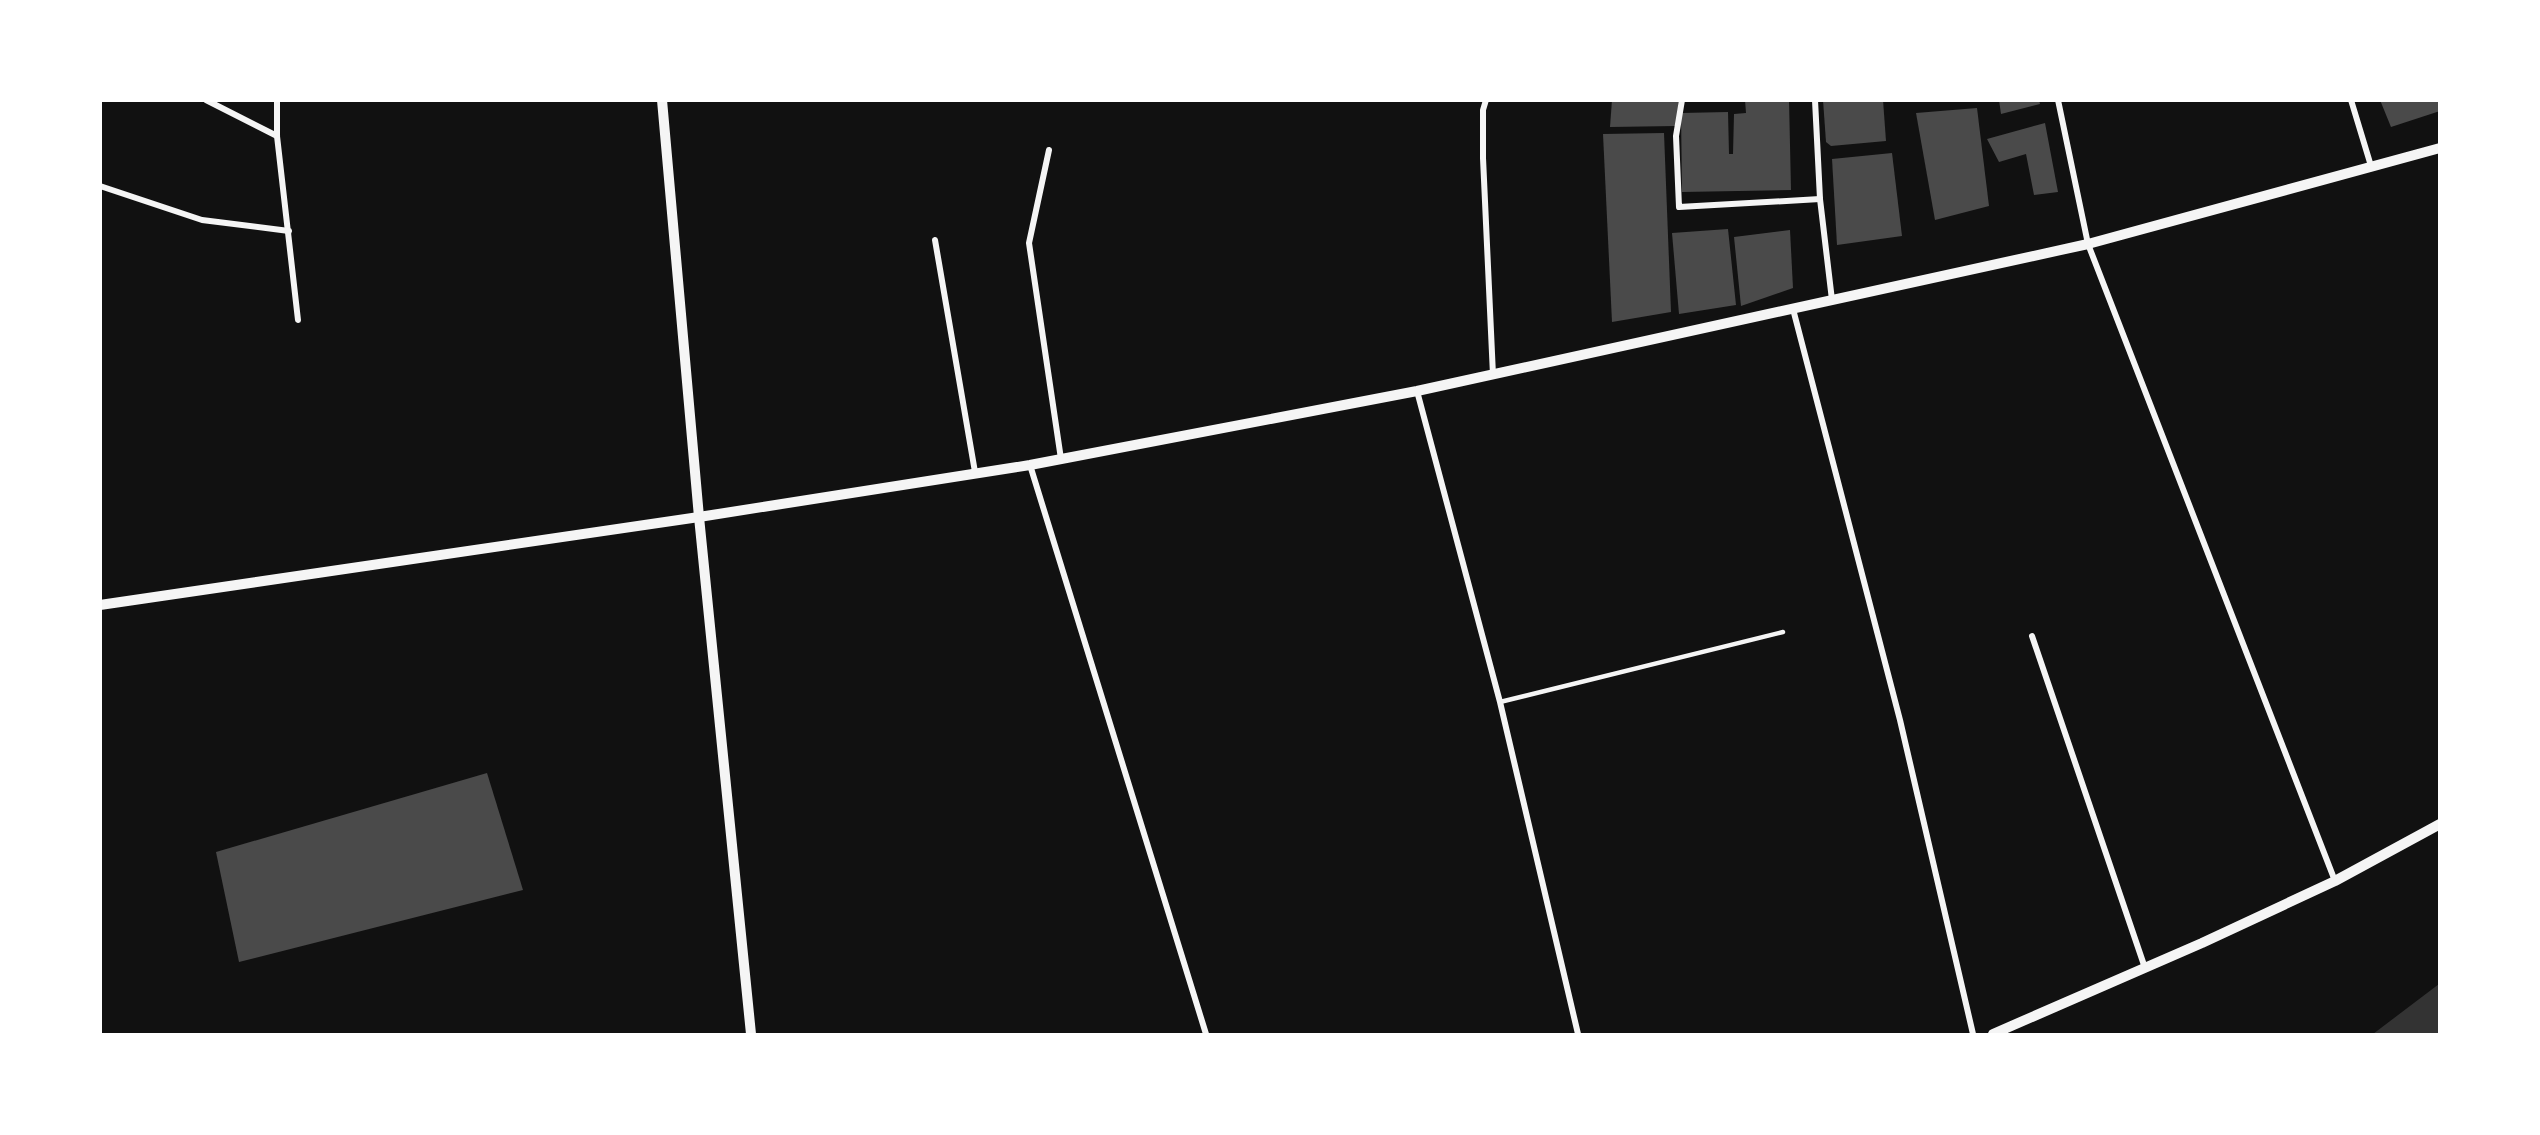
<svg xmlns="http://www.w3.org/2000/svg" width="2540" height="1135" font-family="Overpass,sans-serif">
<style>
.water{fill:#333}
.building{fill:#4a4a4a}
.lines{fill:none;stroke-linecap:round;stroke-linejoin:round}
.service{stroke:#f5f5f5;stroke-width:4.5}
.minor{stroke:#f5f5f5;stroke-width:6}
.tertiary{stroke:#f5f5f5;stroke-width:10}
</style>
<rect width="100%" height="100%" fill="#111"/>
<polygon class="water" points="2439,983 2439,1034 2373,1034 2439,984"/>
<g class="building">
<polygon points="1612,100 1679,100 1676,126 1610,127"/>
<polygon points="1745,100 1789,100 1791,190 1682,192 1681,113 1728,112 1729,154 1733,154 1734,114 1746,113"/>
<polygon points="1823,100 1883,100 1886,141 1831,146 1826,142"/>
<polygon points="1999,100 2039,100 2040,104 2001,114"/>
<polygon points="2380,100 2440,100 2440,111 2391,127"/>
<polygon points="1977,108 1989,206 1935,220 1916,113"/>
<polygon points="2045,123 2058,192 2034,195 2026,154 1999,162 1987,139"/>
<polygon points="1664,133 1671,312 1612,322 1603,134"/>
<polygon points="1892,153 1902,236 1837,245 1832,159"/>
<polygon points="1728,229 1736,305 1679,314 1672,233"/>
<polygon points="1790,230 1793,288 1741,306 1734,237"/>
<polygon points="487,773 523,890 239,962 216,852"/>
</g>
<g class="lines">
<polyline class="service" points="1500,702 1783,632"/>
<g class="minor">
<polyline points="206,100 277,136"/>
<polyline points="277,100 277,136 298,320"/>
<polyline points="1486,100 1483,110 1483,158 1493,375"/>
<polyline points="1682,100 1676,136 1679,207 1820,199"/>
<polyline points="1815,100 1820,199 1832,300"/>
<polyline points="2058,100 2088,244 2335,881"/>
<polyline points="2351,100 2371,166"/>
<polyline points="1049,150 1029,243 1061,459"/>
<polyline points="100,186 202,220 289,231"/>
<polyline points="935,240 975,472"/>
<polyline points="1793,309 1900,720 1973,1034"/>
<polyline points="1417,391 1500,702 1578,1034"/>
<polyline points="1030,465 1206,1034"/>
<polyline points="2032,636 2145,968"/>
</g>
<g class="tertiary">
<polyline points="662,100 699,517 751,1034"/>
<polyline points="100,605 699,517 1030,465 1417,391 2088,244 2440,148"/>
<polyline points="1993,1034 2202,943 2335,881 2440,824"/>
</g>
</g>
<rect width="2540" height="1135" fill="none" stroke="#ffffff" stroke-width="204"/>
</svg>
